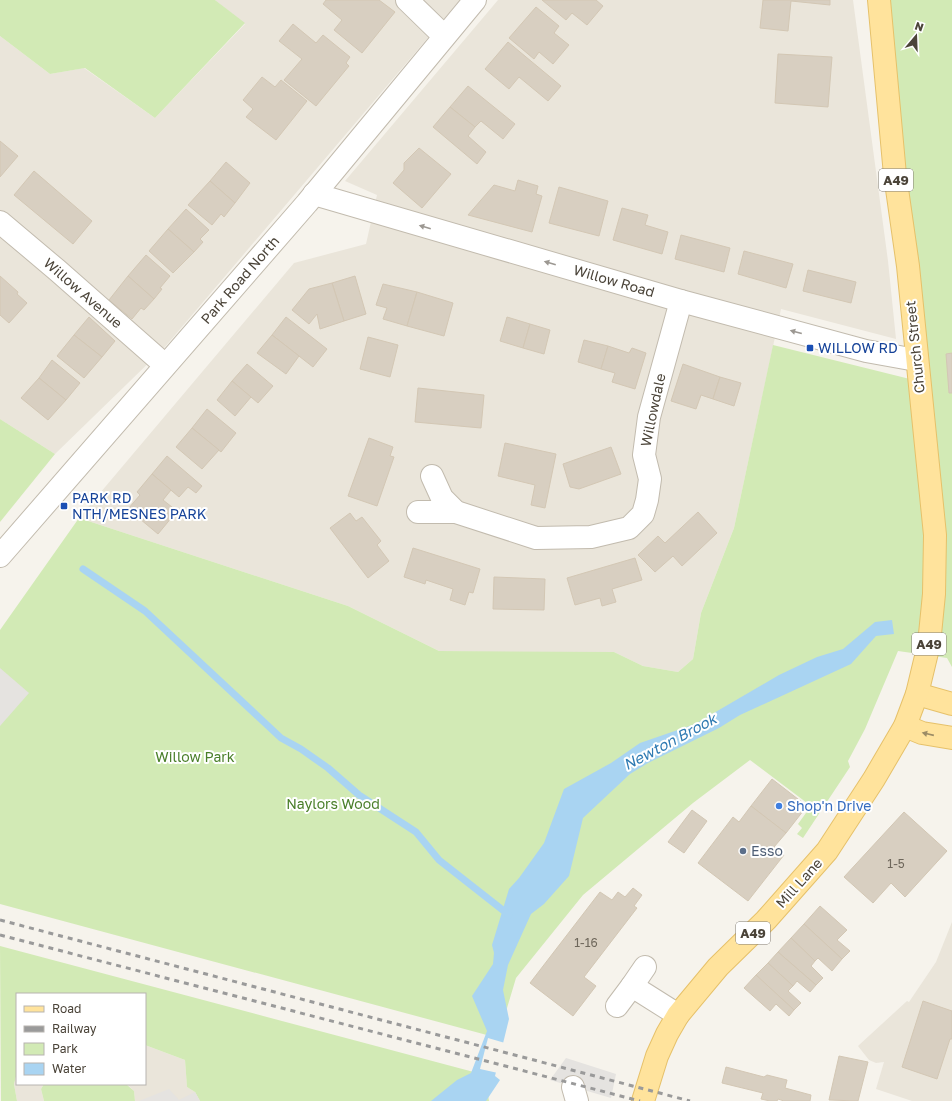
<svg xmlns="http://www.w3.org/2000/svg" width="952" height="1101" font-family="'Golos Text',sans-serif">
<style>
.residential{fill:#eae5da}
.green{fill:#d2eab5}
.parking{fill:#e5e3e0}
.water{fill:#a9d4f2}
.pier{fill:#f6f3ec}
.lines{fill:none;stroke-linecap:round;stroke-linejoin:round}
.stream{stroke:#a9d4f2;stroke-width:7}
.building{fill:#d8cfc1;stroke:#d3c7b4}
.minor-casing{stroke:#c2bbae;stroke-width:24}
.tertiary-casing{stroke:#c2bbae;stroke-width:24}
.primary-casing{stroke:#e6c16a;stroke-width:24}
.minor{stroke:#fff;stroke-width:22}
.tertiary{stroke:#fff;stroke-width:22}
.primary{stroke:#ffe39c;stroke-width:22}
.rail{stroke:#9a9a9a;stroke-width:3;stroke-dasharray:5 5;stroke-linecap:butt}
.oneway{fill:#9c9892}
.oneway2{fill:#9c8c66}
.transit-dot{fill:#1a4fb4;stroke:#fff;stroke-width:1.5}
.shop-dot{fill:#3f7fe0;stroke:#fff;stroke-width:1.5}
.service-dot{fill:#5c6f8a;stroke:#fff;stroke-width:1.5}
.labels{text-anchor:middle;stroke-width:4;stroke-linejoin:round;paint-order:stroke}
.number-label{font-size:12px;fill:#6e675b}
.shield{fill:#fff;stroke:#817c74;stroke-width:1}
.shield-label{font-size:13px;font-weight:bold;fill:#4b4439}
.street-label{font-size:14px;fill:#4b4439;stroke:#fff}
.transit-label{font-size:14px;fill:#164399;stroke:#fff;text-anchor:start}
.park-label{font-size:14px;fill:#4a7f2a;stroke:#fff}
.shop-label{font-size:14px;fill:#366cbe;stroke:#fff;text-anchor:start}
.service-label{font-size:14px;fill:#4e5e75;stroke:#fff;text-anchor:start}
.water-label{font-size:15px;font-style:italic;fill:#2e7ab2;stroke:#fff}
</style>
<rect width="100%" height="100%" fill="#f6f3ec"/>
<g class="residential">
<polygon points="215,0 460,0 164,348 55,454 0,419 0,36 50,74 84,68 155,118 245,24"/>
<polygon points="498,0 853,0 888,261 896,339 781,309 734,528 701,613 693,659 678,672 643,666 614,652 571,654 439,651 348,606 79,518 294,263 366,244 377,195 345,181"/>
<polygon points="952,922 952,1101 912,1101 876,1089 884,1062 876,1063 869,1060 858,1046 907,1001 909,1002 936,962"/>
<polygon points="145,1045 185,1060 187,1087 195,1092 200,1101 135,1101 134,1091 127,1084 145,1084"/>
<polygon points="17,1073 17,1084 44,1084 41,1089 44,1101 17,1101 14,1084"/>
</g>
<g class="green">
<polygon points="0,0 215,0 245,23 155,118 85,68 50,74 0,36"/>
<polygon points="879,0 952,0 952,667 947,658 898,651 865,729 848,761 850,767 803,838 797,834 802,828 798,824 811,806 750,760 693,803 583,895 516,978 498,1038 0,904 0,630 79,518 348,606 439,651 614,652 643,666 678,672 693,659 701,613 734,528 773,345 930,384"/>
<polygon points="0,419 55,454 0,522"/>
<polygon points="0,946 485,1075 489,1101 200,1101 195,1092 187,1087 185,1060 145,1045 145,994 17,994 17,1073 14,1084 17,1101 1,1101"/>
<polygon points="44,1084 126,1084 134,1091 135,1101 44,1101 41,1089"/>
</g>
<g class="parking">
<polygon points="0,668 29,693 0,726"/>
<polygon points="566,1058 616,1074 611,1098 550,1080"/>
<polygon points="169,1089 179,1100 195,1092 200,1101 139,1101"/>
</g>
<polygon class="water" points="892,620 894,634 876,636 851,664 740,715 719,728 648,763 630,774 583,818 569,876 544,904 531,914 508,965 503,990 509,1019 495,1076 500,1080 486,1101 431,1101 457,1080 471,1073 487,1031 472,996 493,964 494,953 492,945 509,889 519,878 544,843 564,789 611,763 640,743 695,724 779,675 817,657 843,649 875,622"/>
<polygon class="pier" points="488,1038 505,1043 498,1073 480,1069"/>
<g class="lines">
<polyline class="stream" points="83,569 145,611 281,738 301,749 328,768 359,795 416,832 439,860 509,915"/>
</g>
<g class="building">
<polygon points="326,0 379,0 395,12 362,53 334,30 342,20 323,4"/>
<polygon points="542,0 596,0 603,6 587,25 572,13 566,20"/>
<polygon points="763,0 830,0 830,5 791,1 788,31 760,28"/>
<polygon points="536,7 559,26 554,33 569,45 553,64 539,52 534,59 509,38"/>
<polygon points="293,24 316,43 323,35 350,57 346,63 349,66 316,106 284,80 302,59 279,41"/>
<polygon points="508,42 561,86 548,101 519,77 509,89 485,69"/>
<polygon points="778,54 832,57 828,107 775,103"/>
<polygon points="262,77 275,87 281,80 307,101 276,140 246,117 253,109 243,100"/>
<polygon points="468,86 515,124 503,139 481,121 475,127 450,107"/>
<polygon points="450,107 475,127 468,136 486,152 477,164 433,127"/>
<polygon points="0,141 18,156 0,177"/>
<polygon points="419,148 451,174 422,208 393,183 404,170 404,163"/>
<polygon points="226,162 250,183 235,203 210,181"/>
<polygon points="34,171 92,221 73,244 14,195"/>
<polygon points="518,180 538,186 536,194 542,196 532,232 468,215 494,185 515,191"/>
<polygon points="210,181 235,203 224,217 221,214 212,225 188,205"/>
<polygon points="559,187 608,201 599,236 549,223"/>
<polygon points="622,208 648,215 645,225 668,232 662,254 613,240"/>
<polygon points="186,209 209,230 200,239 203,242 194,252 168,229"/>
<polygon points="168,229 194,252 173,273 149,251"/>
<polygon points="681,235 730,248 724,272 675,259"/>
<polygon points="744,251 793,264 786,288 738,274"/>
<polygon points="146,255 170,276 160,288 162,289 154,299 128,276"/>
<polygon points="808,270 856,282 851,303 803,291"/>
<polygon points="0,276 18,292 17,294 27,303 9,323 0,315"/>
<polygon points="128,276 154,299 144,310 141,308 132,319 109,300"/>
<polygon points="355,276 366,314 344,321 332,283"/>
<polygon points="332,283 344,321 320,329 317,314 309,324 292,310 309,289"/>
<polygon points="383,284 417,292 407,326 383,319 387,308 376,305"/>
<polygon points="417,292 453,303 444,336 407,326"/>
<polygon points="89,317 115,341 102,357 74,335"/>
<polygon points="286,317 327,349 313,367 272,335"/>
<polygon points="507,317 530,324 523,348 500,341"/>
<polygon points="530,324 550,330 544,354 523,348"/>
<polygon points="74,335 102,357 84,378 57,356"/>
<polygon points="272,335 299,356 286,374 257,353"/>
<polygon points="368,337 398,345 390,377 360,369"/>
<polygon points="584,340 608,346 601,369 578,362"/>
<polygon points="608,346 629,353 632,348 646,353 635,389 612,382 615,373 601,369"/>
<polygon points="952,353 952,393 949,393 946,354"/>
<polygon points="52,360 80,383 66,400 39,378"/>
<polygon points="247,364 273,386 258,403 232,381"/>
<polygon points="683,364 720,377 713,399 701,395 696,409 671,401"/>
<polygon points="720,377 741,383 734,406 713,399"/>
<polygon points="39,378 66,400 48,420 21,398"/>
<polygon points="232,381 251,397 235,416 217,400"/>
<polygon points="418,388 484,395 481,428 415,422"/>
<polygon points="207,409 236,433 221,452 192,428"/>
<polygon points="192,428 219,450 202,469 176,447"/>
<polygon points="369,438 393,447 390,456 394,457 377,506 348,496"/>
<polygon points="505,443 556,454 545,508 531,505 535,485 498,476"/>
<polygon points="611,447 621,474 579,489 570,487 563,464"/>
<polygon points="167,456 202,486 196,493 188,487 179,497 152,474"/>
<polygon points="152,474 171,490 163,500 177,511 158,534 128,509 140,495 137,492"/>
<polygon points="698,512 717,533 682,566 673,556 655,572 638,555 658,536 665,543"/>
<polygon points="350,513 356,521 362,517 381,541 377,545 389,561 368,578 330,528"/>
<polygon points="413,548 480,569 473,593 469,592 465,605 450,600 453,589 426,580 425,584 404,577"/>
<polygon points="635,558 642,580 612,589 616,602 602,606 600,598 575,605 567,578"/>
<polygon points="494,577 545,579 544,610 493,609"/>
<polygon points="772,779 807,806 786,833 751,806"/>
<polygon points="751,806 786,833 774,847 784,855 748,901 698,863 733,817 739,822"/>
<polygon points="692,810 707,821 684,853 668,842"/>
<polygon points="904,812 947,851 905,897 891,883 873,903 844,877"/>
<polygon points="633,888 642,895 634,906 637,908 584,977 596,986 573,1016 530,983 600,892 612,900 618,892 625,897"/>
<polygon points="820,906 847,930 837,940 850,951 842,959 804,924"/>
<polygon points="804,924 842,959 832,971 818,958 815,961 791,938"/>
<polygon points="791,938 815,961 811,966 823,978 816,985 778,952"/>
<polygon points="778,952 816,985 810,992 797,981 793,986 768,963"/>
<polygon points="768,963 793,986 788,991 801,1003 794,1010 756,975"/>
<polygon points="756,975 794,1010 789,1016 776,1004 770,1011 744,988"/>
<polygon points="923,1001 952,1011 952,1039 950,1039 937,1079 902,1067"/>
<polygon points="839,1056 868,1062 858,1101 829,1100"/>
<polygon points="726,1067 764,1077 767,1075 787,1080 785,1088 811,1095 810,1101 784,1101 778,1099 777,1101 770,1101 761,1099 763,1093 722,1083"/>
</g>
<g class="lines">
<g class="minor-casing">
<g id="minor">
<polyline points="407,0 444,36"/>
<polyline points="314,194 681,301 866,351 916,360"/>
<polyline points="0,222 57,270 165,365"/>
<polyline points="432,476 442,498 456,512 536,538 591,537 629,528 643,514 647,500 650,479 644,455 649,417 681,301"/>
<polyline points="418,512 456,512"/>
<polyline points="632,986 645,967"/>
<polyline points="617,1006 632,986 678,1015"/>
<polyline points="573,1087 577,1101"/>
</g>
</g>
<g class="tertiary-casing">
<polyline id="tertiary" points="0,556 307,203 475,0"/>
</g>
<g class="primary-casing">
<g id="primary">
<polyline points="917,694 952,704"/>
<polyline points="905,726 922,733 952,738"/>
<polyline points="643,1101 657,1056 667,1034 678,1015 718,967 766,920 827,851 874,779 905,726 917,694 929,644 934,594 935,535 908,266 895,175 879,0"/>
</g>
</g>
<use href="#minor" class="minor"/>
<use href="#tertiary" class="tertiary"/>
<use href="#primary" class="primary"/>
<g class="rail">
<polyline points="0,920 690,1101"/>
<polyline points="0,935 640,1101"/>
</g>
</g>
<defs><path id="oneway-solid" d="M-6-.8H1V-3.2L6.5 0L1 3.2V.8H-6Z"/></defs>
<g class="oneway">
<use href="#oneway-solid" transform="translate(425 227) rotate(-164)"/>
<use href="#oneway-solid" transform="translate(550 263) rotate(-164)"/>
<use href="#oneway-solid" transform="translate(796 332) rotate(-165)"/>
</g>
<use class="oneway2" href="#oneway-solid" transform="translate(928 734) rotate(-167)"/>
<g class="transit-dot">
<rect x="806" y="344" width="8" height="8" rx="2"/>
<rect x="60" y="502" width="8" height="8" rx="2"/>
</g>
<circle class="shop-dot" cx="779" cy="806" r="4"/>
<circle class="service-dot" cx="743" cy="851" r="4"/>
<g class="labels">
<g class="number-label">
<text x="896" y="868">1-5</text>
<text x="586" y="947">1-16</text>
</g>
<g class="shield">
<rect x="879" y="169" width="34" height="22" rx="3"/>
<rect x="912" y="633" width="34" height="22" rx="3"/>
<rect x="736" y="922" width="34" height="22" rx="3"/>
</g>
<g class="shield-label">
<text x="896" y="185">A49</text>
<text x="929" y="649">A49</text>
<text x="753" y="938">A49</text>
</g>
<g class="street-label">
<text transform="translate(240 280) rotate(-49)" y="5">Park Road North</text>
<text transform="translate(614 281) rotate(16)" y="5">Willow Road</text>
<text transform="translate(83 293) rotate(41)" y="5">Willow Avenue</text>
<text transform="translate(915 347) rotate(-96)" y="5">Church Street</text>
<text transform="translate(653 410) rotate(-78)" y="5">Willowdale</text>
<text transform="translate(799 883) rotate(-48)" y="5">Mill Lane</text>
</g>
<g class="transit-label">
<text x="818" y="353">WILLOW RD</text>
<text x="72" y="503">PARK RD<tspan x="72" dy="16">NTH/MESNES PARK</tspan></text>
</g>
<g class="park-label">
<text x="195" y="762">Willow Park</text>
<text x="333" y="809">Naylors Wood</text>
</g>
<g class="shop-label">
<text x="787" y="811">Shop'n Drive</text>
</g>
<g class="service-label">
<text x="751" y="856">Esso</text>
</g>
<g class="water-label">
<text transform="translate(670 742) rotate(-28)" y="5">Newton Brook</text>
</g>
</g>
<rect x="16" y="993" width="130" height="92" fill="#ffffff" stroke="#b7b4b0"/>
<rect x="24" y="1006" width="20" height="6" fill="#ffe39c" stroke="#b7b4b0"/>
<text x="52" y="1013" font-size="12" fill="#4b4439">Road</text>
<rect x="24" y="1026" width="20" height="6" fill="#9a9a9a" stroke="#b7b4b0"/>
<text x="52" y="1033" font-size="12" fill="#4b4439">Railway</text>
<rect x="24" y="1043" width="20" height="12" fill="#d2eab5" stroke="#b7b4b0"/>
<text x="52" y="1053" font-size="12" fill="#4b4439">Park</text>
<rect x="24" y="1063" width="20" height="12" fill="#a9d4f2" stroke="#b7b4b0"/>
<text x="52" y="1073" font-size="12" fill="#4b4439">Water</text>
<g transform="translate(916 36) rotate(19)" stroke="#ffffff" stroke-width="3" paint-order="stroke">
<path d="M0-3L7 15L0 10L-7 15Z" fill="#4b4439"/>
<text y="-6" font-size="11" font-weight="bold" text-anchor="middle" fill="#4b4439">N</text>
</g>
</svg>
